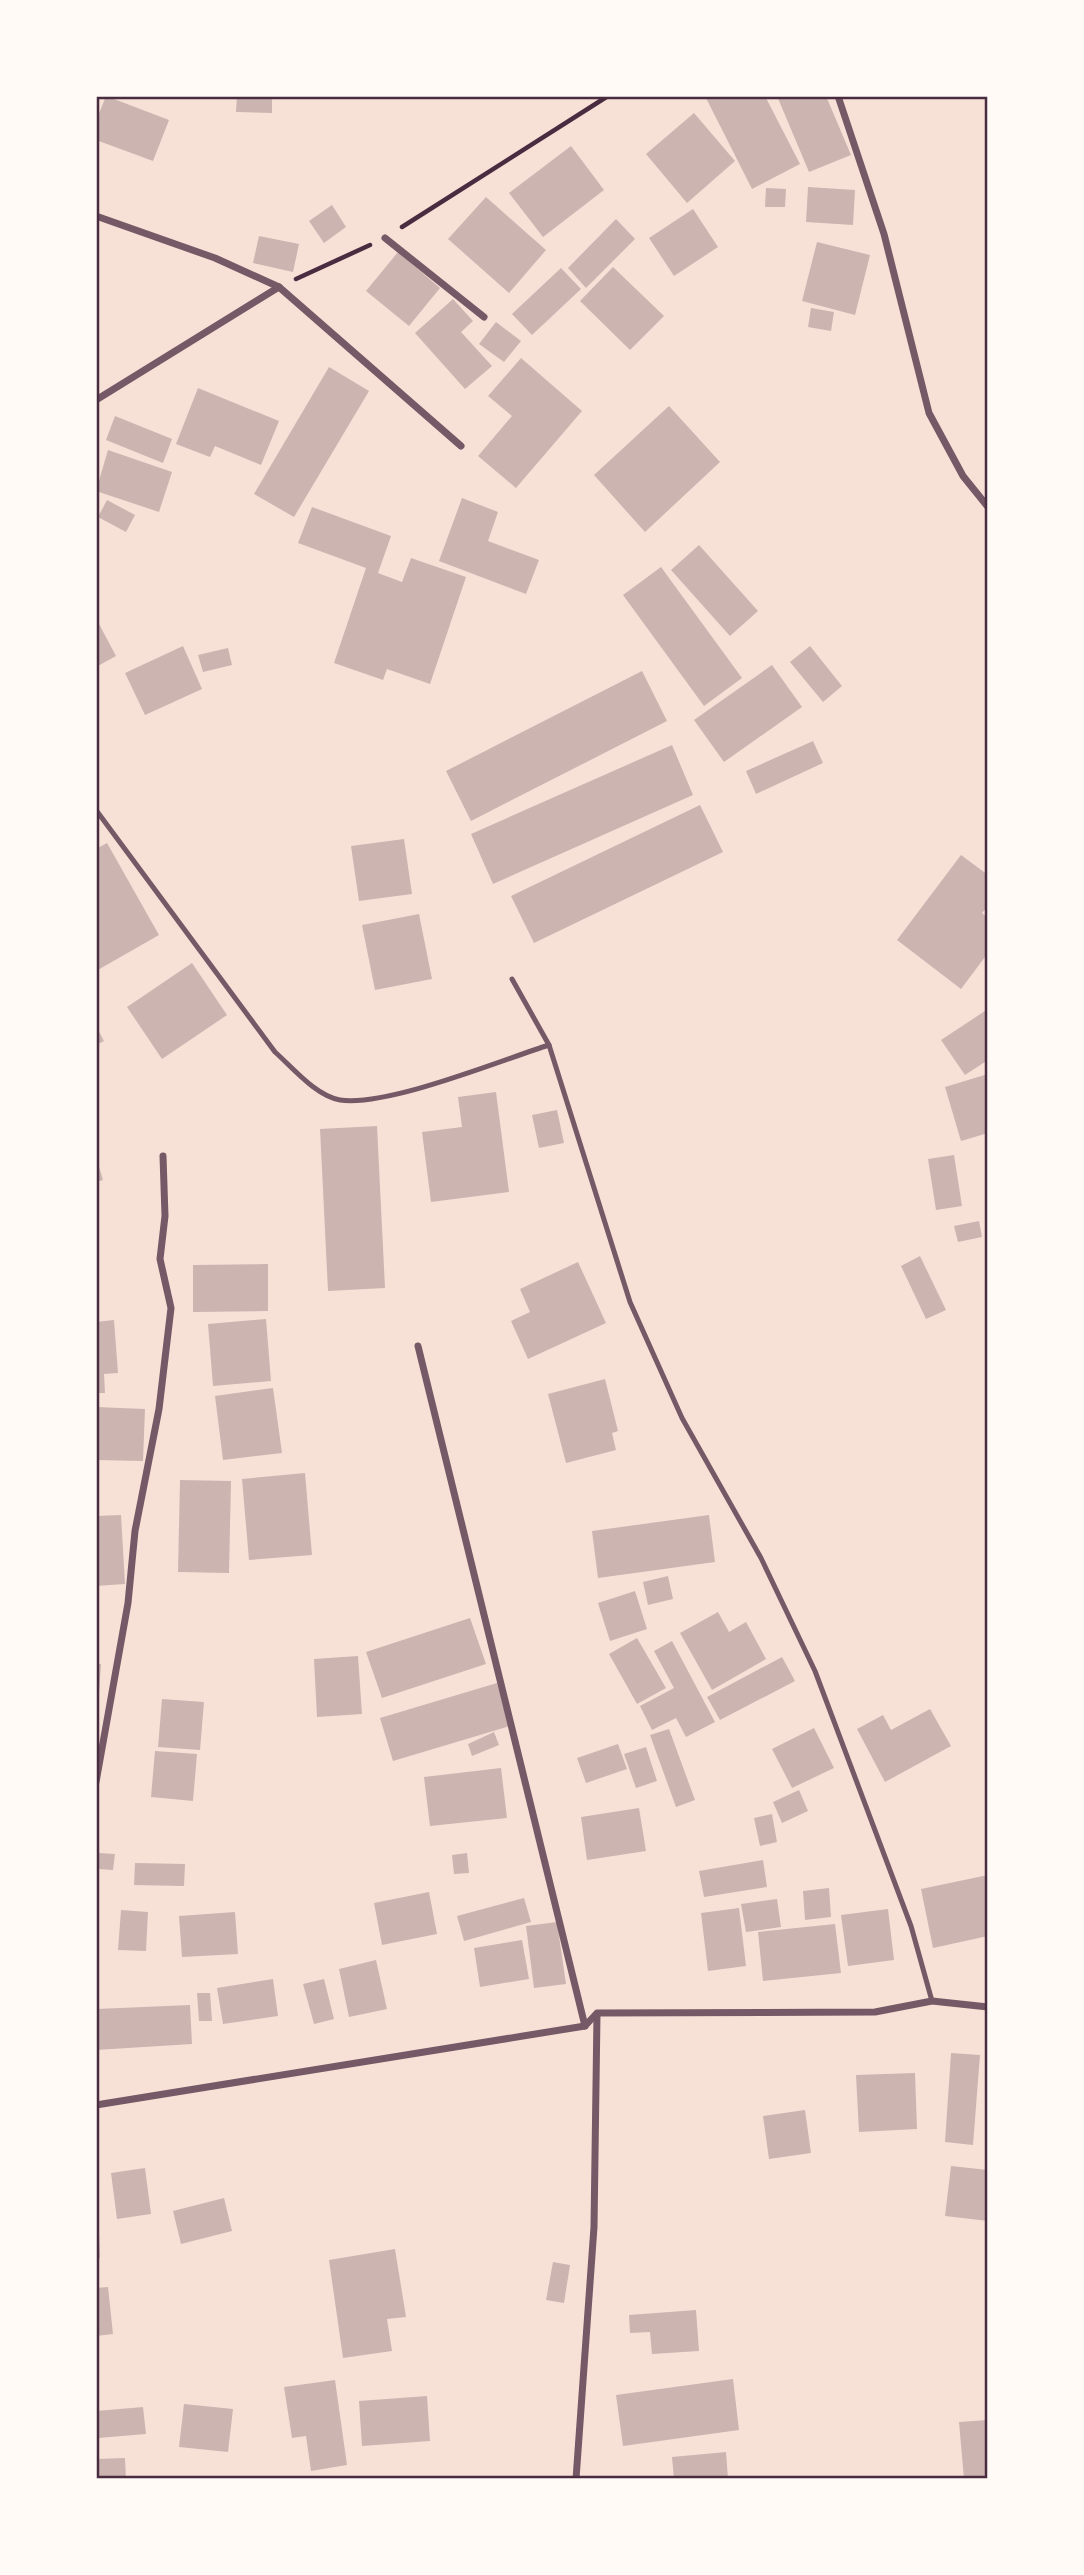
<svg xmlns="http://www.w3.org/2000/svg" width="1084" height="2575" font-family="'Noto Serif',serif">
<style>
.building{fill:#ccb4b1}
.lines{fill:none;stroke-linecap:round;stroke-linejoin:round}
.path{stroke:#4a2c40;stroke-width:4.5}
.service{stroke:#755966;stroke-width:5}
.minor{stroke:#755966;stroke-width:7}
.neatline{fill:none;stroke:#4a2c40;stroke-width:2.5}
</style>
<rect width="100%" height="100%" fill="#f7e1d7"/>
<g class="building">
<polygon points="106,96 169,120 153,161 96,140 96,121"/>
<polygon points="237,96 272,96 272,113 236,112"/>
<polygon points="705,96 765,96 800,164 752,189"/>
<polygon points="777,96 826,96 851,155 809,172"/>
<polygon points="694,113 735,161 687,203 646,154"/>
<polygon points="571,146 604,190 543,237 509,193"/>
<polygon points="808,187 855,190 853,225 806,222"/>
<polygon points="766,188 786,189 785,207 765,207"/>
<polygon points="486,197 546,250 509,293 448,239"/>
<polygon points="332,205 346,227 324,243 309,221"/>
<polygon points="693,209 718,247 674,276 649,238"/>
<polygon points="616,219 635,239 586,288 568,268"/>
<polygon points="259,236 299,244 293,272 253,263"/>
<polygon points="817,242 870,255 855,315 802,301"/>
<polygon points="398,252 440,288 409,326 366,291"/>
<polygon points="613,267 664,316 630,350 580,301"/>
<polygon points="561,268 581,289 532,335 512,314"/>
<polygon points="453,299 473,321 461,332 492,366 465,389 415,333"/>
<polygon points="811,308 834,312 831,331 808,327"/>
<polygon points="496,322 521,341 504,362 479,344"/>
<polygon points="521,358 582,411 516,488 478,456 512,416 488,396"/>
<polygon points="329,367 369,391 294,517 254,494"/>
<polygon points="198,388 279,421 261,465 215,446 210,457 176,444"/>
<polygon points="669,406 720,462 645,532 594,475"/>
<polygon points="115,416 172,439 163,463 106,440"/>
<polygon points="108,450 172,472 159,512 96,491"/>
<polygon points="462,498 498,512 488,541 539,560 526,594 439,561"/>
<polygon points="107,500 135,515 126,532 98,517"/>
<polygon points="312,507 391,536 378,573 402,582 411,558 466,577 430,684 387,669 383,680 334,663 366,568 298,543"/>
<polygon points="699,545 758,611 730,636 671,570"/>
<polygon points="661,567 742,678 704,706 623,595"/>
<polygon points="99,624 116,656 96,667 96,626"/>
<polygon points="183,646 202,689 145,715 125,673"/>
<polygon points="810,646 842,686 823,702 790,662"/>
<polygon points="228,648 232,665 203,672 198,655"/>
<polygon points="772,665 802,707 724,762 694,720"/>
<polygon points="642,671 667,721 471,821 446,771"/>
<polygon points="813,741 823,763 756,794 746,771"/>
<polygon points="672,745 693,795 493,884 471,834"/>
<polygon points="700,805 723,852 534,943 511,896"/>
<polygon points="404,839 412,894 359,901 351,846"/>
<polygon points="107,843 159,935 96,971 96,849"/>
<polygon points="961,855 988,875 988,906 982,913 988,918 988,953 961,989 897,940"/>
<polygon points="419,914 432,979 375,990 362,925"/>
<polygon points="192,963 227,1015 162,1059 127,1007"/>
<polygon points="988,1009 988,1060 965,1075 941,1040"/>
<polygon points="96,1026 104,1041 96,1045"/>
<polygon points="988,1074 988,1133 961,1141 945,1087"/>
<polygon points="496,1092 509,1192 431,1202 422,1132 462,1127 458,1097"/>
<polygon points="557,1110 564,1143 539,1148 532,1115"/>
<polygon points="377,1126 385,1288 328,1291 320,1129"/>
<polygon points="954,1155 962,1206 936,1210 928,1159"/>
<polygon points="96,1157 103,1180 96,1182"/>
<polygon points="979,1221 982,1237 958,1242 954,1226"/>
<polygon points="920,1256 946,1310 926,1319 901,1266"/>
<polygon points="578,1262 606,1323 528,1359 511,1321 530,1312 520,1289"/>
<polygon points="268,1264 268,1311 193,1312 193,1265"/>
<polygon points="266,1319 271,1381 213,1386 208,1324"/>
<polygon points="114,1320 118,1373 104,1374 105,1393 96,1393 96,1322"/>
<polygon points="605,1379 618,1431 612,1433 616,1450 566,1463 548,1394"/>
<polygon points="273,1388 282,1453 223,1460 215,1396"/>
<polygon points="96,1407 145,1409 143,1461 96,1460"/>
<polygon points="305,1473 312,1555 249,1560 242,1479"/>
<polygon points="180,1480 231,1481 229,1573 178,1572"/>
<polygon points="121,1515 125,1584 96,1586 96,1516"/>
<polygon points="709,1515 715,1562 598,1578 592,1531"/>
<polygon points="668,1576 673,1599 648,1605 643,1582"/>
<polygon points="635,1591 647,1629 610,1641 598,1603"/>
<polygon points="718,1612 729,1632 746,1622 766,1659 712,1690 680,1633"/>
<polygon points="470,1618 486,1664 382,1698 366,1652"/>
<polygon points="637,1638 666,1688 637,1704 609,1654"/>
<polygon points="672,1641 715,1722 686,1737 676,1718 652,1730 640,1706 674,1688 654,1651"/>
<polygon points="358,1656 362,1714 317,1717 314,1659"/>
<polygon points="782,1657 795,1681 720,1720 707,1697"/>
<polygon points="96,1664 101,1664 98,1708 96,1708"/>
<polygon points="497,1683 510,1726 393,1761 380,1718"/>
<polygon points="162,1699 204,1702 200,1750 158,1747"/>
<polygon points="930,1709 951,1746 885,1782 857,1729 883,1715 891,1730"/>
<polygon points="814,1728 834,1768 792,1788 772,1749"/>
<polygon points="669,1729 695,1800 676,1807 650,1735"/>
<polygon points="494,1732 499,1745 472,1756 468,1744"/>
<polygon points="618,1744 627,1769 586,1783 577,1758"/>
<polygon points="646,1747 657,1781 636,1788 624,1754"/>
<polygon points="155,1751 197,1754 193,1801 151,1797"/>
<polygon points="501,1768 507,1818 430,1826 424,1777"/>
<polygon points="799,1790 808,1811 782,1823 773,1802"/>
<polygon points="639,1808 646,1851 587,1860 581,1817"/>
<polygon points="772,1814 777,1842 760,1846 754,1818"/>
<polygon points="99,1853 115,1854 113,1870 98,1869"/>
<polygon points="467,1853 469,1873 454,1874 452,1855"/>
<polygon points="763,1860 767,1887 704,1897 699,1871"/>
<polygon points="135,1863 185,1864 184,1886 134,1885"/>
<polygon points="988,1875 988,1936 933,1948 921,1889"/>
<polygon points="829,1888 831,1917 805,1920 803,1891"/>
<polygon points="429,1892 437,1934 382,1945 374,1903"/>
<polygon points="524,1898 531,1922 464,1941 457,1916"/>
<polygon points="777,1899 781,1927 746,1932 741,1904"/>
<polygon points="739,1908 746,1966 708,1971 701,1913"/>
<polygon points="888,1909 894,1960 848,1966 841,1915"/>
<polygon points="121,1910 148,1912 146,1951 118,1950"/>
<polygon points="235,1912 238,1954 182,1957 179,1916"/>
<polygon points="557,1922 566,1984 534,1988 526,1926"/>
<polygon points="835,1924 841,1973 763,1981 758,1932"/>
<polygon points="522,1940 529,1979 480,1987 474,1948"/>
<polygon points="376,1960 387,2009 349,2017 339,1969"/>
<polygon points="273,1979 278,2016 223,2024 217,1988"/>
<polygon points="324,1979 334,2019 314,2024 303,1984"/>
<polygon points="197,1993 210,1993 212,2021 199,2021"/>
<polygon points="190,2005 192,2044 96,2050 96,2009"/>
<polygon points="951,2053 980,2055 973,2145 945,2142"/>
<polygon points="915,2073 917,2129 859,2132 856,2075"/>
<polygon points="805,2110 811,2153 769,2159 763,2116"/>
<polygon points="951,2166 988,2170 988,2221 945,2216"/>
<polygon points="145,2168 151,2214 117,2219 111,2173"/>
<polygon points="224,2198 232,2231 181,2244 173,2211"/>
<polygon points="99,2234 100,2258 96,2259 96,2235"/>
<polygon points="395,2249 406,2317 387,2319 392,2351 343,2358 329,2260"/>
<polygon points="553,2262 570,2265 564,2303 546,2300"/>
<polygon points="108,2287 113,2334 96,2336 96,2288"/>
<polygon points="696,2310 699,2351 652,2354 650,2332 630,2333 629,2315"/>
<polygon points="733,2379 739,2430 623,2446 616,2395"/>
<polygon points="335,2380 347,2465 311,2471 306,2436 292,2438 284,2387"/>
<polygon points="427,2396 430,2441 362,2446 359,2401"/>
<polygon points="184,2404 233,2409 228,2452 179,2447"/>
<polygon points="143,2407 146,2434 98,2438 96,2411"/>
<polygon points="988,2420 988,2479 964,2479 959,2422"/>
<polygon points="726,2452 728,2479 674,2479 672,2457"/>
<polygon points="125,2458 126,2479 96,2479 96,2459"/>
</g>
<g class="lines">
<g class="path">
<polyline points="402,227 608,96"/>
<polyline points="296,279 370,245"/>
</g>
<g class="service">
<path d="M96 810 275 1052C293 1068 316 1096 340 1100 387 1107 499 1061 549 1045"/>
<polyline points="512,979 549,1045 630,1302 682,1418 761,1558 815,1671 911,1926 932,2001"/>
</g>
<g class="minor">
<polyline points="838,96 884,234 929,413 963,476 988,507"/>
<polyline points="96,216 215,258 279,287 461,446"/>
<polyline points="385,238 484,317"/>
<polyline points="96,400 279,287"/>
<polyline points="418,1346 585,2026"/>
<polyline points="96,1782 128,1603 135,1531 159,1409 171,1308 160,1259 165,1216 163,1156"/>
<polyline points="96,2105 585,2026 597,2013 875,2012 932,2001 988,2007"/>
<polyline points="576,2479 594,2227 597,2014"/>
</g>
</g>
<rect width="1084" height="2575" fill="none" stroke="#fffaf5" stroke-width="196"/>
<rect x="98" y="98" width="888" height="2379" class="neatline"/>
</svg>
